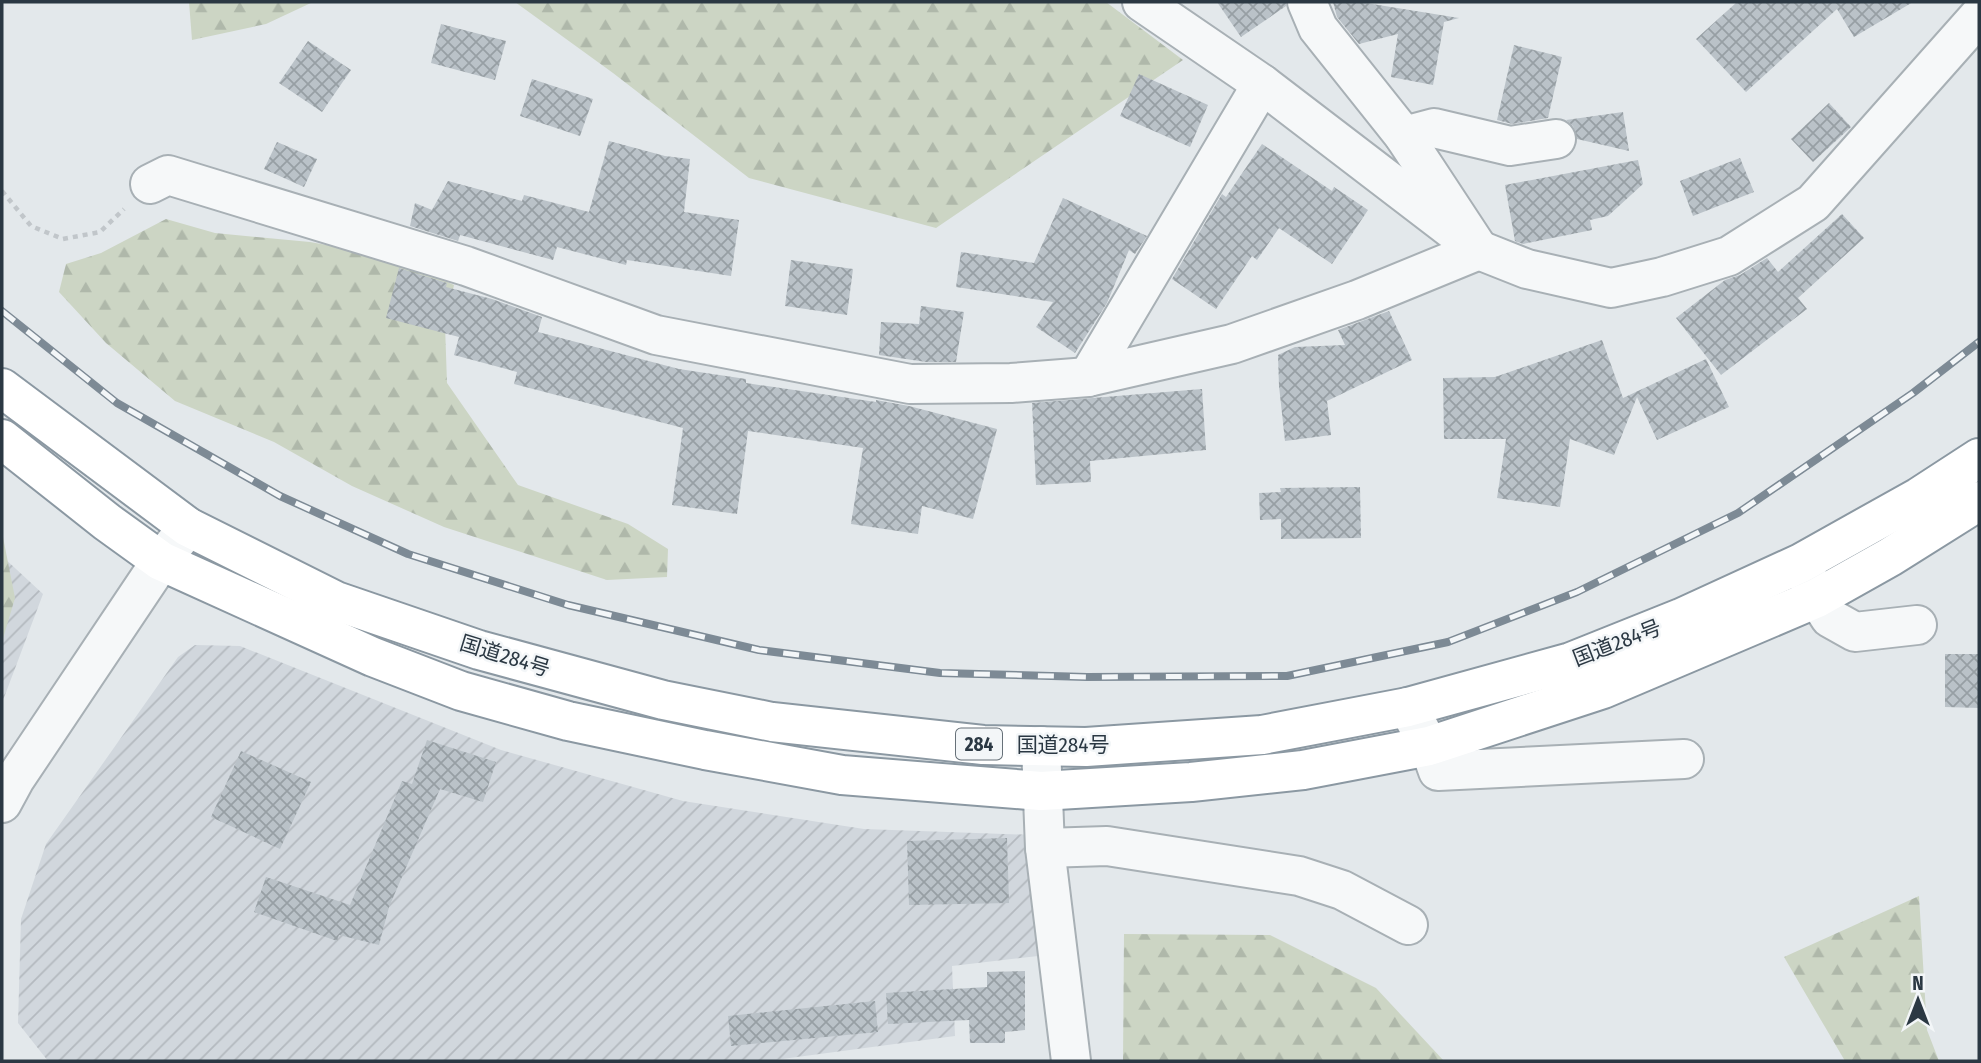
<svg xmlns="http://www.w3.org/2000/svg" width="1981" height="1063" font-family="'Fira Sans Condensed','Noto Sans JP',sans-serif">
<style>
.industrial{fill:url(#industrial-furrows)}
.forest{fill:url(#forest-firs)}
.building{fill:url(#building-cross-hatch)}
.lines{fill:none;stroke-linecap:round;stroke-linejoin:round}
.minor-casing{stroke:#a8b0b5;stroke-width:42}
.highway-casing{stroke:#8b98a2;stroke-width:42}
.path{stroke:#c1c6ca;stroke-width:4.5;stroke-dasharray:5 5;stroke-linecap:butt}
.minor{stroke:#f6f8f9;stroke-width:38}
.highway{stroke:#fff;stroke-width:38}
.rail-casing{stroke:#7d8a95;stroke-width:8}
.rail{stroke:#f3f6f8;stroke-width:5;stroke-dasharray:16;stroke-linecap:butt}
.labels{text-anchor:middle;stroke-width:5;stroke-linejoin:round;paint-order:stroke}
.shield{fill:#f3f6f8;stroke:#677179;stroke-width:2}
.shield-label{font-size:19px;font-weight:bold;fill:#2b3843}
.street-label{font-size:21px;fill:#2b3843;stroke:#f3f6f8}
</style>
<defs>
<pattern id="industrial-furrows" width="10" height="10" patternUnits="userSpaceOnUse" patternTransform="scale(1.75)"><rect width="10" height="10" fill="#d1d7dd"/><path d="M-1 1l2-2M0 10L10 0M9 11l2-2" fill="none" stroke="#b4b9bf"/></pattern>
<pattern id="forest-firs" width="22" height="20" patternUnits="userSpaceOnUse" patternTransform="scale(1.75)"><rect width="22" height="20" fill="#ccd5c4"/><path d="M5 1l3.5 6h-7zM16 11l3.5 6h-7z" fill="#afb8aa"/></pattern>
<pattern id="building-cross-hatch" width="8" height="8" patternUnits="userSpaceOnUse" patternTransform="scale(1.75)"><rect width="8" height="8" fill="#bac2c8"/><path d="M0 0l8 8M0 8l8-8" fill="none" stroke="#979fa4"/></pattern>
</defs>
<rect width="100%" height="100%" fill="#e3e8eb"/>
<g class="industrial">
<polygon points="2,556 43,594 2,703"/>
<polygon points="195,645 240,646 501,750 683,801 864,829 1035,835 1047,955 952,966 955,1036 767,1061 48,1061 18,1023 21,919 46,844 178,657"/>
</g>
<g class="forest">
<polygon points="189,2 313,2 266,24 192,40"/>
<polygon points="515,2 1106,2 1183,60 936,228 749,178 613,73"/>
<polygon points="166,219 215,233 310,242 393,257 454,285 445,325 447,383 518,485 628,524 668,549 667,577 607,580 444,527 352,486 274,442 175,401 106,343 59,292 66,264 101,253"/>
<polygon points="2,532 15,598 2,642"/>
<polygon points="1919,896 1927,1030 1939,1061 1845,1061 1784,957"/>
<polygon points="1124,934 1270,935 1376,988 1444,1061 1123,1061"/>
</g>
<g class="building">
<polygon points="1217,2 1286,2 1286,6 1241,37"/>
<polygon points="1333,2 1360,2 1459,18 1444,22 1433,85 1391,77 1398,34 1359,44 1337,17"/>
<polygon points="1737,2 1913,2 1854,37 1837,9 1746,92 1696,39"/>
<polygon points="441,24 506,41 495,80 431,63"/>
<polygon points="308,41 351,70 322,112 279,83"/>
<polygon points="1514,45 1562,57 1548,118 1512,124 1497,120"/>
<polygon points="1139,74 1208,105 1190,147 1120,116"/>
<polygon points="532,79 593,99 580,136 520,116"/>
<polygon points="1829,103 1851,127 1813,162 1791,139"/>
<polygon points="1623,112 1629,151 1577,139 1573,126 1566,120"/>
<polygon points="609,141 665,156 690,159 684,212 739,220 731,276 627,260 626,265 557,247 553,260 460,235 458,241 410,226 415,203 432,210 448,181 522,201 524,195 589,212"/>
<polygon points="277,142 317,159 304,187 264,169"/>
<polygon points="1262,144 1332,191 1334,187 1368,210 1332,264 1279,228 1257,260 1252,256 1216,309 1172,279 1222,194 1226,197"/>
<polygon points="1740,158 1754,192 1693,216 1680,181"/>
<polygon points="1638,160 1643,184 1608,216 1590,220 1592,230 1523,244 1515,241 1505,185"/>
<polygon points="1063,198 1147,236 1135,254 1129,250 1107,303 1075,353 1036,327 1053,302 956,287 961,252 1034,263"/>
<polygon points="1842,214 1864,238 1798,298 1807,309 1721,375 1676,318 1725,280 1740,275 1767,258 1778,272"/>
<polygon points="791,260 853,269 847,315 785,306"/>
<polygon points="399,268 447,283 446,287 492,299 542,317 538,332 679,369 746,379 746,383 876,402 876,400 909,406 997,429 973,519 922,506 918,534 851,524 863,448 748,431 737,514 672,505 683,428 514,384 517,372 454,355 459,337 386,318"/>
<polygon points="921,306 964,312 956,362 926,362 879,355 881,322 919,324"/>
<polygon points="1389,311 1412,360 1327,401 1331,435 1285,441 1279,386 1278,355 1295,347 1345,345 1338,330"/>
<polygon points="1602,340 1623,398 1706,359 1729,407 1657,440 1637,397 1614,455 1570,439 1560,507 1497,498 1506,439 1444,439 1443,378 1495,377"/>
<polygon points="1202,389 1206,450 1090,461 1091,482 1036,485 1032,403"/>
<polygon points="1360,487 1361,538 1281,539 1281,519 1260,520 1259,493 1281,492 1280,488"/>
<polygon points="1945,654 1979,654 1979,708 1945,707"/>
<polygon points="427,740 496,762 483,802 440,789 389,907 379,945 339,935 337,941 254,912 266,877 350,905 402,781 412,784"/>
<polygon points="241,751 311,782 280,849 211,817"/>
<polygon points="1007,838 1009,903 909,905 907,841"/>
<polygon points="1025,971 1025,1030 1005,1032 1005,1043 970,1043 969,1020 888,1024 886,993 987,987 987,972"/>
<polygon points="875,1001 878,1032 731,1046 728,1016"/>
</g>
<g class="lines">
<g class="minor-casing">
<g id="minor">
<polyline points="1142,2 1262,84 1479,250 1527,269 1611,288 1662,277 1729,256 1813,203 1979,16"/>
<polyline points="1404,136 1434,128 1510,146 1556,139"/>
<polyline points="150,184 168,175 466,266 656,335 910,384 1011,383 1088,377 1232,344 1357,300 1479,250 1404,136 1318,28 1307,2"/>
<polyline points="1088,377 1262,84"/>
<polyline points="1803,568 1817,598 1830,618 1855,632 1917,625"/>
<polyline points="1408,707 1429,746 1438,771 1684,759"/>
<polyline points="1041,746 1045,848 1071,1061"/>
<polyline points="2,803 15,779 161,561 188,527"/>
<polyline points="1045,848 1107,846 1299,876 1342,890 1408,925"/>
</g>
</g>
<g class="highway-casing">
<g id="highway">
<polyline points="2,388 188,527 336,601 479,650 663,700 772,722 983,745 1086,747 1262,735 1408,707 1571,662 1681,618 1801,563 1919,497 1979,458"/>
<polyline points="2,439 107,522 161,561 373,657 461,691 568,721 705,750 842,775 1041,791 1191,782 1303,770 1429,746 1603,689 1817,598 1890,557 1979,501"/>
</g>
</g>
<polyline class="path" points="2,191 31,226 63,239 100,232 124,209"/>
<use href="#minor" class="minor"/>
<use href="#highway" class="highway"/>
<g class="rail-casing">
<polyline id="rail" points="2,311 117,403 280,496 408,554 568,605 759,650 940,673 1087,677 1287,676 1448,642 1577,592 1738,513 1913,393 1979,342"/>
</g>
<use href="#rail" class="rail"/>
</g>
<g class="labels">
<rect class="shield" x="956" y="728.5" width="46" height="31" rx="5"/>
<g class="shield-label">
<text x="979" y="751">284</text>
</g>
<g class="street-label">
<text transform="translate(1617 643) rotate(-21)" y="7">国道284号</text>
<text transform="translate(505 656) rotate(17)" y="7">国道284号</text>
<text x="1063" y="752">国道284号</text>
</g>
</g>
<rect width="1981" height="1063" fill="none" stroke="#2b3843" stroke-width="7"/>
<g transform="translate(1918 1000)" stroke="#f3f6f8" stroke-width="5" paint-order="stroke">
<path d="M0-5L12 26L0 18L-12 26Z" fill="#2b3843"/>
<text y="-10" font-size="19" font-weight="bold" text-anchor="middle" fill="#2b3843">N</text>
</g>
</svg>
